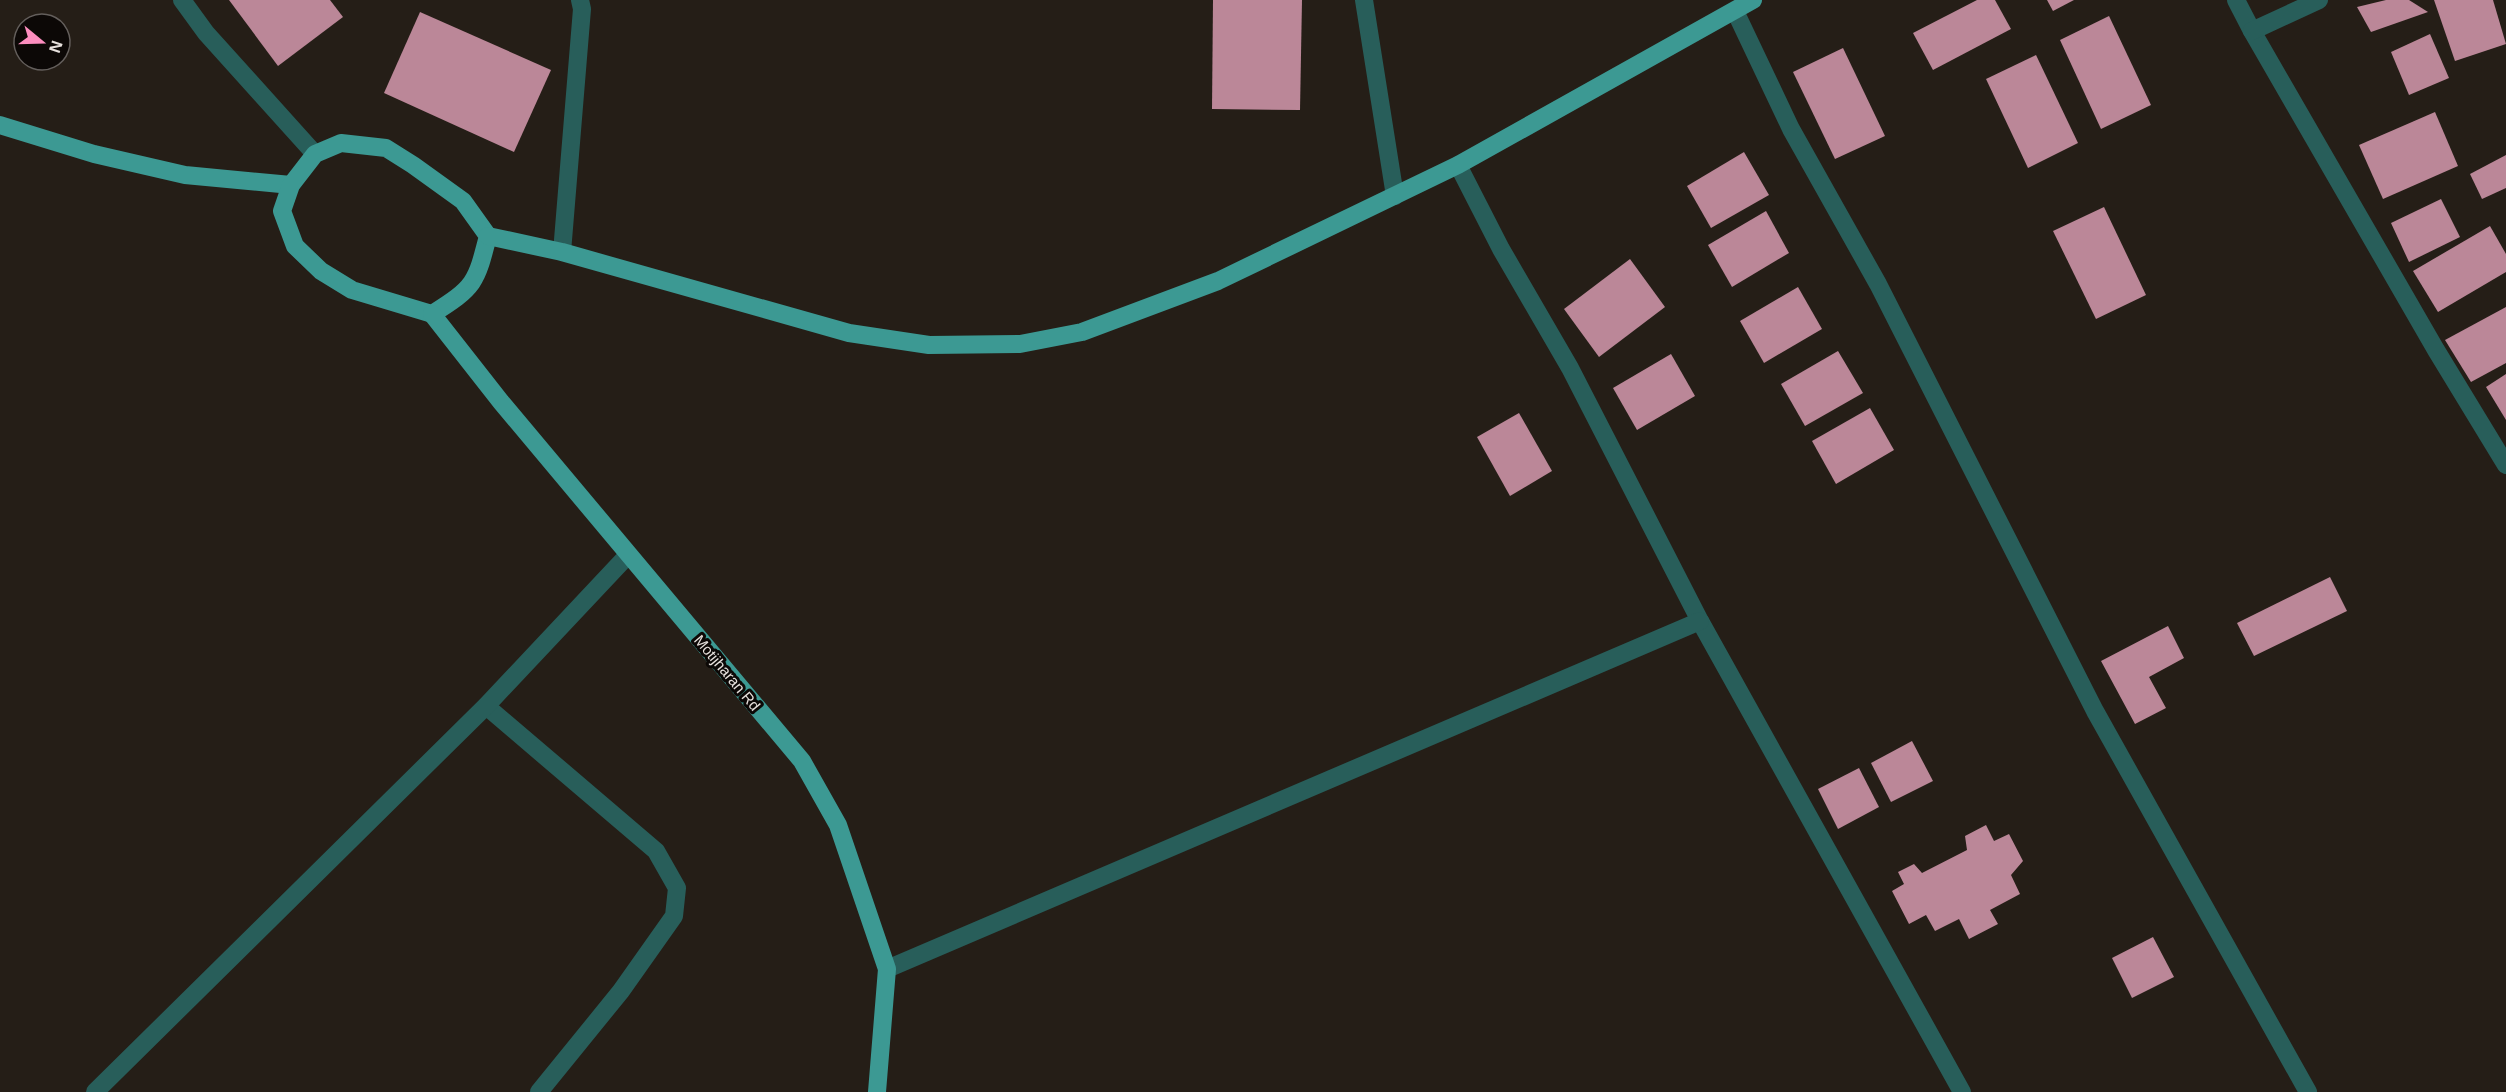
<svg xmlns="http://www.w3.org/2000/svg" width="2506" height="1092" font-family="Arial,sans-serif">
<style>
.building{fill:#bb8798}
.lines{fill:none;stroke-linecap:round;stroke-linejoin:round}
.minor{stroke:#285e5a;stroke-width:18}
.major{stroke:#3c9993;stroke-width:18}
.labels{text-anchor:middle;stroke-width:6;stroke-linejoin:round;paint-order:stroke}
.street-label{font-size:15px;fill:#e7e1dd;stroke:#0c0806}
</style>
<rect width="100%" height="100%" fill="#251e17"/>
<g class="building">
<polygon points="229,0 330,0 343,17 278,66"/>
<polygon points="1213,0 1302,0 1300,110 1212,109"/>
<polygon points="1977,0 1995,0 2011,29 1933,70 1913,33"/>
<polygon points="2047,0 2074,0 2053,11"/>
<polygon points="2386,0 2409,0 2428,12 2371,32 2357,7"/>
<polygon points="2434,0 2493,0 2506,44 2455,61"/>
<polygon points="420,12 551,70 514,152 384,93"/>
<polygon points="2109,16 2151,105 2101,129 2060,40"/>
<polygon points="2430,34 2449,78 2409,95 2391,52"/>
<polygon points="1843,48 1885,136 1835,159 1793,72"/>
<polygon points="2036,55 2078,143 2028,168 1986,79"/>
<polygon points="2435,112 2458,166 2383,199 2359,145"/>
<polygon points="1744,152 1769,195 1711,228 1687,186"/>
<polygon points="2506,155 2506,188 2482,199 2470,174"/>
<polygon points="2441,199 2460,237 2409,262 2391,223"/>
<polygon points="2104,207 2146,295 2096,319 2053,231"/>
<polygon points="1766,211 1789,253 1732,287 1708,245"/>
<polygon points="2490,226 2506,254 2506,272 2438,312 2413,271"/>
<polygon points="1630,259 1665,307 1599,357 1564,309"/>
<polygon points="1798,287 1822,329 1764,363 1740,321"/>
<polygon points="2506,307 2506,363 2471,382 2445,340"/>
<polygon points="1838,351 1863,393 1805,426 1781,384"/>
<polygon points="1671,354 1695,396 1637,430 1613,388"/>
<polygon points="2506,374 2506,420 2486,387"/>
<polygon points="1870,408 1894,450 1836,484 1812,441"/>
<polygon points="1519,413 1552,471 1510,496 1477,437"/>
<polygon points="2330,577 2347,611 2254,656 2237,623"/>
<polygon points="2168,626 2184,658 2149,677 2166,708 2135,724 2101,661"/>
<polygon points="1912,741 1933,781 1891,802 1871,763"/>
<polygon points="1859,768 1879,807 1838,829 1818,789"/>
<polygon points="1986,825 1994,841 2009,834 2023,861 2011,875 2020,894 1990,910 1998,924 1969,939 1959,919 1935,931 1926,915 1909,924 1892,891 1904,884 1898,872 1914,864 1922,873 1967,850 1965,836"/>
<polygon points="2153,937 2174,977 2132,998 2112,958"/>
</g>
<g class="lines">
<g class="minor">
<polyline points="182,0 206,33 315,154"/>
<polyline points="1364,0 1395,196"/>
<polyline points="2236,0 2252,31 2436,350 2506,465"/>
<polyline points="1735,11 1791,129 1878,284 2095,711 2308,1092"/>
<polyline points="2252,31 2319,0"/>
<polyline points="1458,165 1501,249 1570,368 1700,621 1962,1092"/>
<polyline points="562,252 582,9 580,0"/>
<polyline points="486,706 656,851 677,888 674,916 621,991 539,1092"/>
<polyline points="887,969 1700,621"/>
<polyline points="95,1092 486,706 628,555"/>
</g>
<g class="major">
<polyline points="0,125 94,154 185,175 291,185"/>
<path d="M341 143 386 148 413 165 463 201 488 236C476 283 475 287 432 314L352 290 321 271 295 246 282 211 291 185 315 154Z"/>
<polyline points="488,236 562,252 849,333 929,345 1020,344 1082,332 1218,281 1458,165 1753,0"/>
<polyline points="432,314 501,402 802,761 838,825 887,969 877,1092"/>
</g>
</g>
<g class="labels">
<g class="street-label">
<text transform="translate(727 673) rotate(50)" y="5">Motijharan Rd</text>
</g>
</g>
<g transform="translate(42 42) rotate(109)"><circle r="28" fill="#0c0806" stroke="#645f5c" stroke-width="1.5"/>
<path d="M0-4.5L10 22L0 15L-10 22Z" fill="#fd8ebf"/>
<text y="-9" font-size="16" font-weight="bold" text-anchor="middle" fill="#e7e1dd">N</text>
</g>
</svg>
